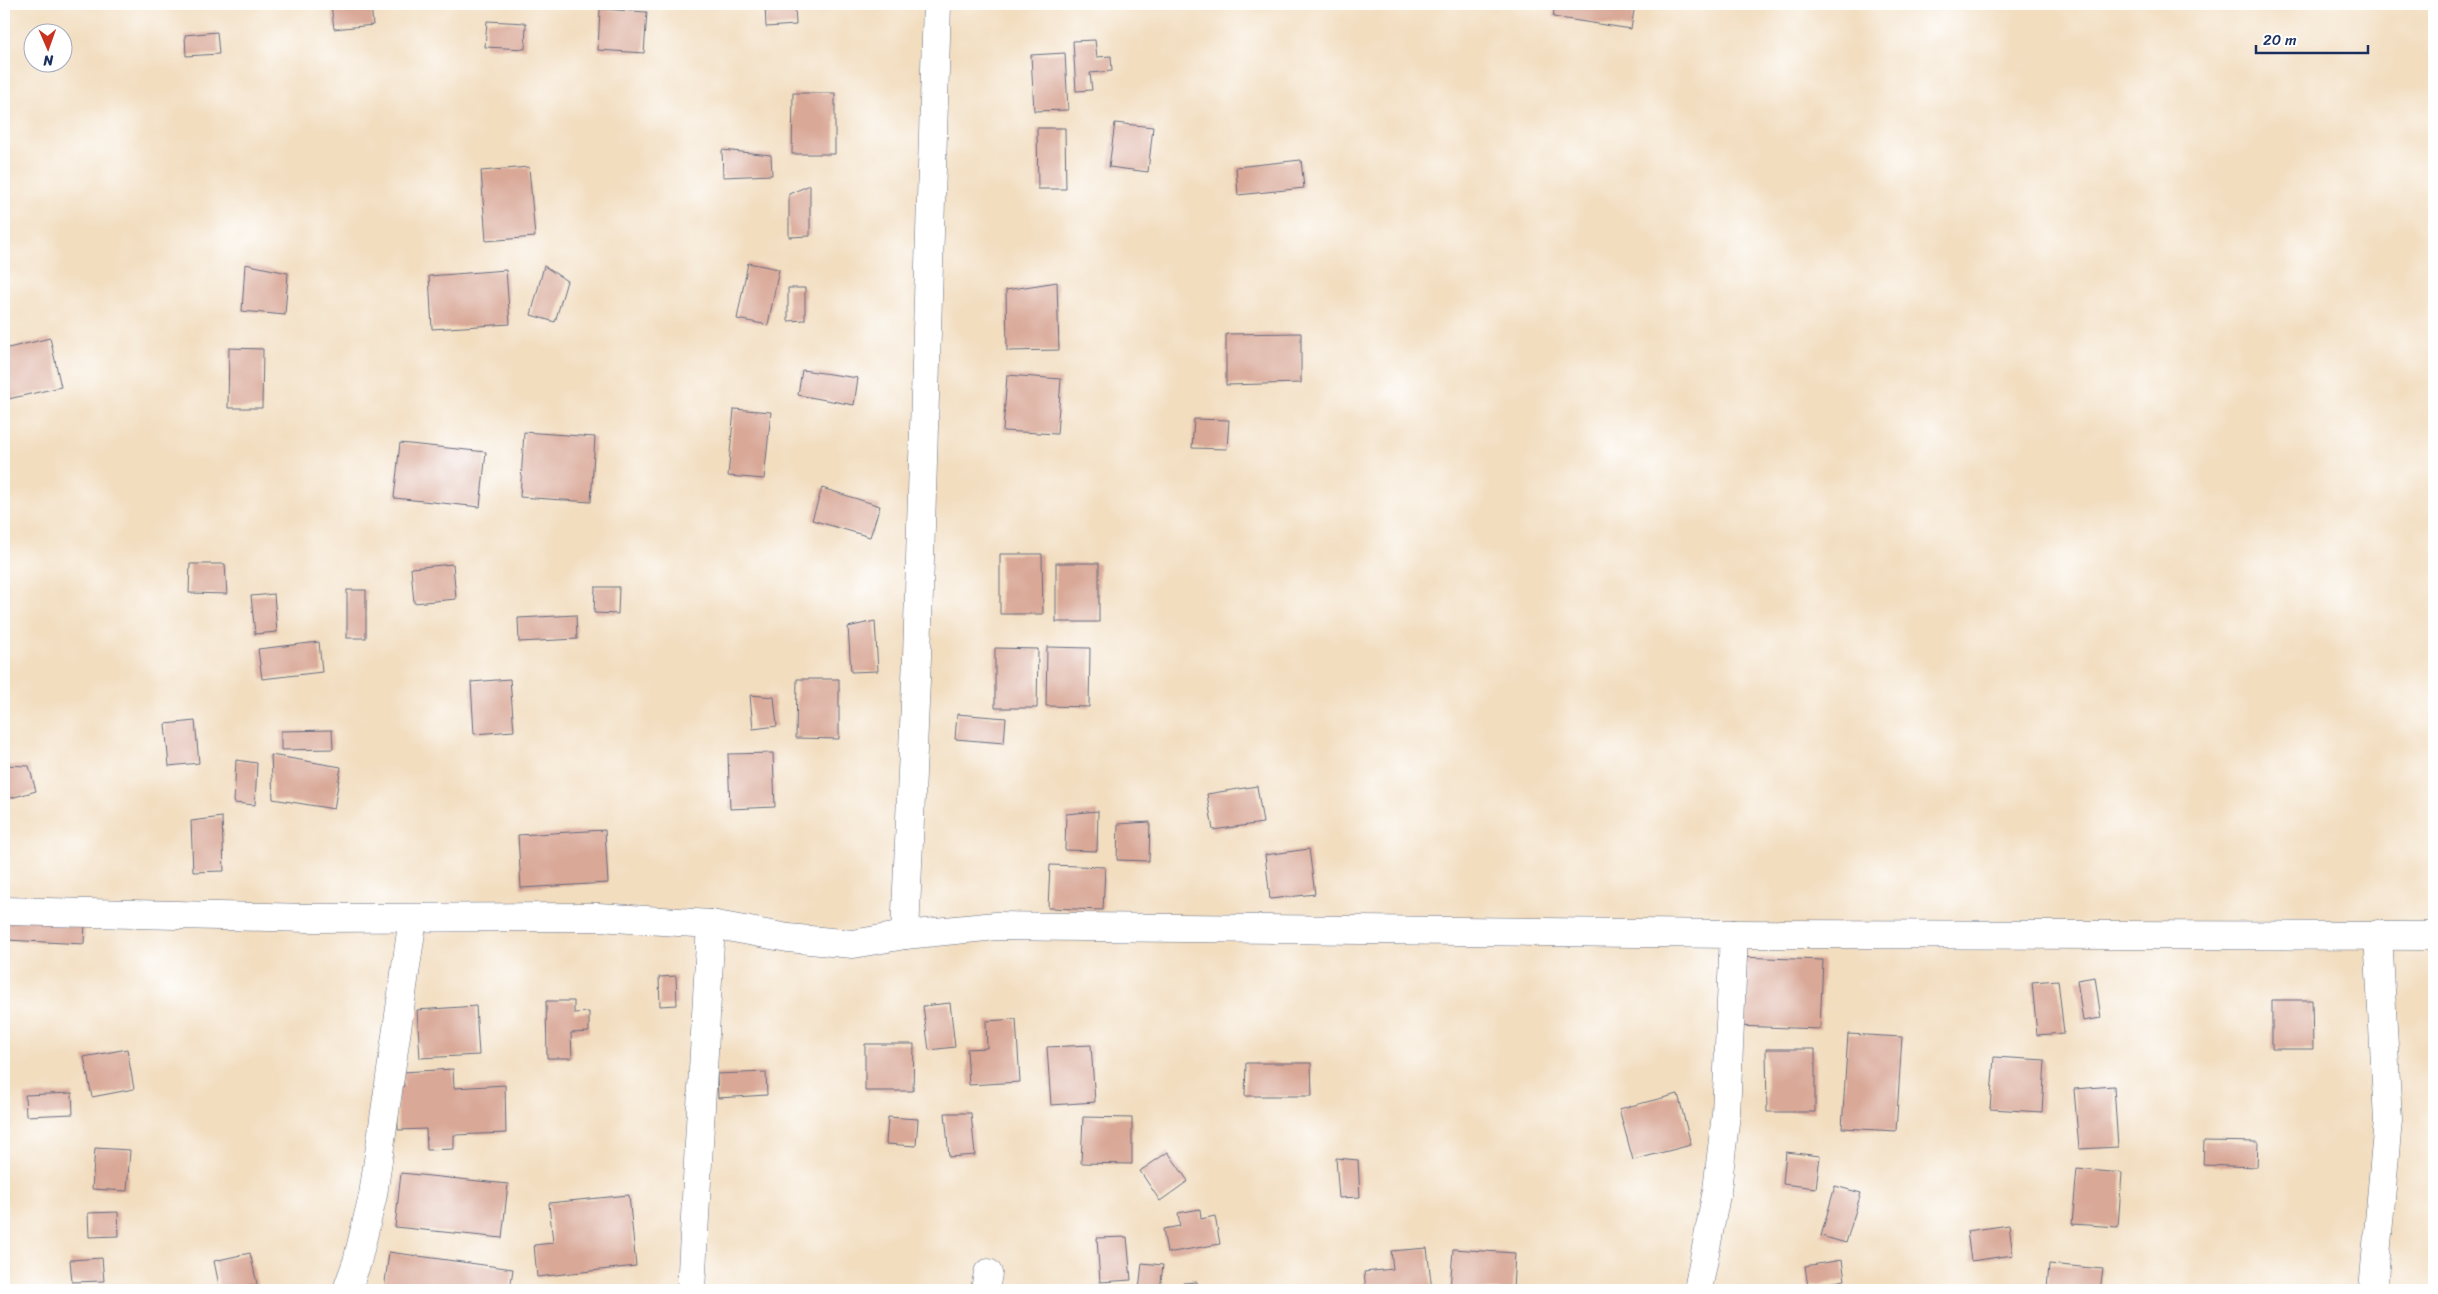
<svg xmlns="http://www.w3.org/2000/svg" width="2438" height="1294" font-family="Sriracha,sans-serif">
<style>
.building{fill:#d9a897}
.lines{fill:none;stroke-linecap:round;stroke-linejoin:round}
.minor-casing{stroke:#666c80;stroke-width:29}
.minor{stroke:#fff;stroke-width:28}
</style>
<rect width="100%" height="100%" fill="#fff"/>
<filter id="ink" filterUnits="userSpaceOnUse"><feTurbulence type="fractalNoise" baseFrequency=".02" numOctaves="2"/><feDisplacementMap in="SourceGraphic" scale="10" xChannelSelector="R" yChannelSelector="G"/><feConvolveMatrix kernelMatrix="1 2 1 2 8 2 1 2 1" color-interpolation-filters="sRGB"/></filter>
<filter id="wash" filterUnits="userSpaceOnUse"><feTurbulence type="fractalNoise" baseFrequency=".0096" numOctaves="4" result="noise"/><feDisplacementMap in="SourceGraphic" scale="20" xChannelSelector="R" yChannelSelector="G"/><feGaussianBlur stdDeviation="1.12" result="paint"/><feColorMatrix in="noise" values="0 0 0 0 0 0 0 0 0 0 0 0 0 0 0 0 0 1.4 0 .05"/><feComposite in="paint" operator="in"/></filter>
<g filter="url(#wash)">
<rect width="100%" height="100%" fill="#f2ddbf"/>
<g id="blocks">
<g class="building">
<polygon points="331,4 371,4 373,25 334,29"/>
<polygon points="765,4 795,4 796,25 766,27"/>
<polygon points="1555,4 1635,4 1631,29 1553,17"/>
<polygon points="600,9 647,12 644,53 598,50"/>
<polygon points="487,21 526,23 525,49 485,47"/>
<polygon points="217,32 219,54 186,56 185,35"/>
<polygon points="1095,40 1097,57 1111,56 1112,71 1090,73 1092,90 1076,91 1073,41"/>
<polygon points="1065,53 1068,110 1034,111 1031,55"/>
<polygon points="793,93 835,93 835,154 792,154"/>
<polygon points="4,115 8,115 5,136 4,136"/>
<polygon points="1115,123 1153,127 1148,172 1109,167"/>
<polygon points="1037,128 1065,128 1066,189 1038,189"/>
<polygon points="722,150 771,155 772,175 723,177"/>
<polygon points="1301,160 1304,188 1238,195 1236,167"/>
<polygon points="529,167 535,237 486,241 481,171"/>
<polygon points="810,185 810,236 789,237 789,194"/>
<polygon points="748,263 779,269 768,325 737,319"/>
<polygon points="245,264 288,273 285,315 242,311"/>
<polygon points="544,266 567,281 555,322 531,315"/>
<polygon points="506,270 510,324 432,329 429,276"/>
<polygon points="1057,282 1059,350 1007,351 1006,290"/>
<polygon points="788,288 805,288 805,320 788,321"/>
<polygon points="1301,333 1301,383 1226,385 1226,334"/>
<polygon points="50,338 61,387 4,400 4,349"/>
<polygon points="229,348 263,349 262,408 228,408"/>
<polygon points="802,370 858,378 854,405 798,395"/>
<polygon points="1007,375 1061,379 1057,434 1003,431"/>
<polygon points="734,409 771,412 764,479 728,476"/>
<polygon points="1194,419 1229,420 1227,449 1192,448"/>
<polygon points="524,432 595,437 591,502 520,497"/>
<polygon points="400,443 486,452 480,507 394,498"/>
<polygon points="822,488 880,506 870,537 812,520"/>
<polygon points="1000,554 1042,554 1043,614 1000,614"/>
<rect x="1056" y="563" width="43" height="59"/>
<polygon points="190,564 225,564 227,594 189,593"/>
<polygon points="453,564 456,599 414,603 411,568"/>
<polygon points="595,587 619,587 618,614 594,613"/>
<rect x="347" y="590" width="19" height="48"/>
<polygon points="274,594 277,632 255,634 251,596"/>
<polygon points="576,615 577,639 519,642 518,618"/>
<polygon points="875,621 878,671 851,672 848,627"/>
<polygon points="319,642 322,672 262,679 258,649"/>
<polygon points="1047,647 1090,648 1089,707 1046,706"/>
<polygon points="995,648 1038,649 1037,708 995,708"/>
<polygon points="510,679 514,731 474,734 471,682"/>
<polygon points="797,679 839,679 839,739 796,738"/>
<polygon points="750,695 774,697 777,726 753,729"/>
<polygon points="957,714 1006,718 1004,743 955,739"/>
<polygon points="195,721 199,763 169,766 165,724"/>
<polygon points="332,730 333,749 281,750 281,731"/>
<polygon points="773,753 775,807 730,809 728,754"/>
<polygon points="271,755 341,767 334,809 273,799"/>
<polygon points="236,760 257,763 255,805 234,803"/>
<polygon points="4,765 29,766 36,791 4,800"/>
<polygon points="1257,786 1263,823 1213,830 1207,794"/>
<polygon points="1098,811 1097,851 1065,850 1066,814"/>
<polygon points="222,817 224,871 193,872 191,821"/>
<polygon points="1150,822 1149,861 1117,860 1118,824"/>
<polygon points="605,830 608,883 521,888 518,835"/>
<polygon points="1309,849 1315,894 1270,899 1265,855"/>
<polygon points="1050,865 1105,867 1103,910 1048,908"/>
<polygon points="7,916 85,920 84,944 6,940"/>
<polygon points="1738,957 1823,960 1820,1029 1735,1026"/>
<polygon points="676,976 677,1005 660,1006 659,977"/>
<polygon points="2095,977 2101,1018 2083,1021 2077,980"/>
<polygon points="2058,980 2064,1033 2037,1035 2032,982"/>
<polygon points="2272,1000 2312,1000 2313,1049 2272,1049"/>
<polygon points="546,1001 574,1001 574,1013 589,1012 589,1032 571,1033 572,1058 547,1058"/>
<polygon points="950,1003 955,1047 929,1050 923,1006"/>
<polygon points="476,1006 479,1055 420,1058 417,1010"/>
<polygon points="1016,1019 1020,1082 969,1085 967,1049 987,1048 986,1021"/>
<polygon points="1848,1034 1902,1037 1896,1131 1842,1128"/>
<polygon points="865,1044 914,1044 913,1091 865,1091"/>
<polygon points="1091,1045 1095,1102 1051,1105 1047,1047"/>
<polygon points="127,1049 134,1089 92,1097 84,1057"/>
<polygon points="1766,1049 1815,1049 1815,1112 1767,1112"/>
<polygon points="1994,1057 2045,1060 2042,1112 1990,1109"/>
<polygon points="1246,1063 1311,1063 1312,1096 1245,1096"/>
<polygon points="453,1069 454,1088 505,1085 506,1133 454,1135 454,1149 427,1150 426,1129 398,1130 397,1086 404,1086 403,1072"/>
<polygon points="766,1072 767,1095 718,1098 717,1074"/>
<polygon points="2114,1086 2118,1147 2079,1149 2074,1089"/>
<polygon points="72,1093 73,1114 26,1116 25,1095"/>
<polygon points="1678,1094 1691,1145 1633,1160 1619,1109"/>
<polygon points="945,1113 971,1113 975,1155 949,1157"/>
<polygon points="888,1117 918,1119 916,1146 886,1144"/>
<polygon points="1083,1117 1132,1118 1132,1164 1081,1163"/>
<polygon points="2204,1141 2258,1142 2257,1167 2203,1165"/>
<polygon points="95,1148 130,1150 127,1191 92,1189"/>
<polygon points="1168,1152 1188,1181 1160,1201 1140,1171"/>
<polygon points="1786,1152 1820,1156 1816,1188 1783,1184"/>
<polygon points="1336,1158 1358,1160 1360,1197 1339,1198"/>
<polygon points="2077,1169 2122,1173 2118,1227 2072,1224"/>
<polygon points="401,1173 508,1184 502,1238 395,1227"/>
<polygon points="1835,1186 1861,1193 1846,1243 1821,1236"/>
<polygon points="629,1195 636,1266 537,1277 534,1245 553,1243 549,1203"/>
<polygon points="1200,1209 1201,1219 1215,1216 1220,1244 1167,1253 1163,1229 1180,1226 1178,1213"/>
<polygon points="118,1212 119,1236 89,1237 88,1213"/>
<polygon points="2009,1225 2013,1255 1971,1261 1967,1231"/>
<polygon points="1127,1237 1131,1280 1100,1282 1097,1238"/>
<polygon points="1427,1248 1432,1290 1366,1290 1364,1272 1393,1269 1391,1251"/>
<polygon points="1453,1249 1515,1253 1513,1290 1450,1290"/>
<polygon points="389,1252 513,1269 510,1290 384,1290"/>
<polygon points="250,1253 257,1284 220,1290 214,1261"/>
<polygon points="102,1258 104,1281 72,1282 70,1260"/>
<polygon points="1842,1260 1845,1280 1808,1287 1805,1266"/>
<polygon points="1142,1263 1163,1265 1160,1290 1139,1290"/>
<polygon points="2049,1264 2103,1269 2100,1290 2047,1290"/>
<polygon points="1197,1282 1198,1290 1184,1290 1183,1283"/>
</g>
</g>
</g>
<g filter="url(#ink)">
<use href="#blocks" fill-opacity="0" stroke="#666c80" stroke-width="1"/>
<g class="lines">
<g class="minor-casing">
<g id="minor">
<polyline points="4,911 308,918 598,917 711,924 788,938 853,944 905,935 996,926 1734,934 2434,936"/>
<polyline points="905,935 917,657 937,4"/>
<polyline points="347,1290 357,1262 373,1195 413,918"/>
<polyline points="691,1290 711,924"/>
<polyline points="985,1290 988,1273"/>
<polyline points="1698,1290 1717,1190 1726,1114 1734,934"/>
<polyline points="2373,1290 2388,1120 2378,934"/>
</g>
</g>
<use href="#minor" class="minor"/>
</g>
</g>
<rect width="2438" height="1294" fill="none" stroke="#fff" stroke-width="20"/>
<g transform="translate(48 48) rotate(178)"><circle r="24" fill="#ffffff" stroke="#a4acbf"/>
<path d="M0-4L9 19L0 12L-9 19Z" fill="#c8321e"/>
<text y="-8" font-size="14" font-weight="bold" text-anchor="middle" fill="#1b2f5e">N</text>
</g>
<path d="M2256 45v8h112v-8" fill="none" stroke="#1b2f5e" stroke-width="2.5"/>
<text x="2263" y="45" font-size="15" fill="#1b2f5e" stroke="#ffffff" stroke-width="4" paint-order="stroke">20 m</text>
</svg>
